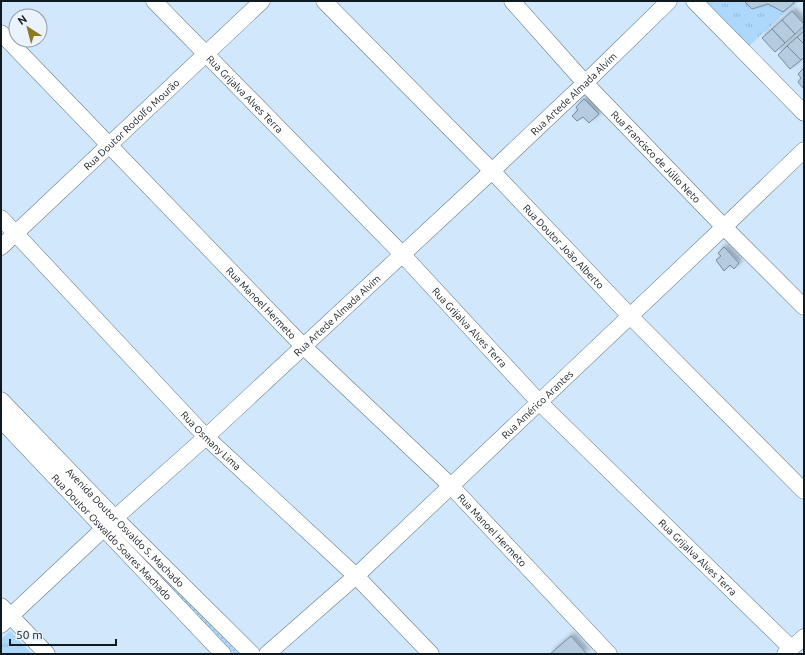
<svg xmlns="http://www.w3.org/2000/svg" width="805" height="655" font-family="Ubuntu,sans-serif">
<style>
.grass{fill:url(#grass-dots)}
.park{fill:url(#park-tufts)}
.building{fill:#b5cbde;stroke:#768b9d;filter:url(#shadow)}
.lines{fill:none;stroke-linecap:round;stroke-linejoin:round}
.minor-casing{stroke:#627688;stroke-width:17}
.minor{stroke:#fff;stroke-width:16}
.labels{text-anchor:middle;stroke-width:3;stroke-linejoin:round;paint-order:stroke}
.street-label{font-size:10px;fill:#111920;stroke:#eaf3fb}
</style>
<defs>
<pattern id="grass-dots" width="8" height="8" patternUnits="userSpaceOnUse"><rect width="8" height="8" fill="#add7fb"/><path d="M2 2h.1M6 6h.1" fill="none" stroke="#94b8d7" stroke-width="1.8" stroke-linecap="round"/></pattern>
<pattern id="park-tufts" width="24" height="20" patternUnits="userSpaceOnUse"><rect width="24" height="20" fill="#add7fb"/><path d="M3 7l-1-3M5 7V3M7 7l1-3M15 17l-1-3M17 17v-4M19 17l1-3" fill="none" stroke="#94b8d7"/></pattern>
<filter id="shadow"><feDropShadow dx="3.5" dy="-3.5" stdDeviation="2" flood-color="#0004"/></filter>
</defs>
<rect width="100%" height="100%" fill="#d1e8fc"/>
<polygon class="grass" points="123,535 239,654 231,654 120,537"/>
<g class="park">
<polygon points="702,1 797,1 747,48"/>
<polygon points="10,631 32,654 1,654 1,639"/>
</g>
<g class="building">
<polygon points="744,1 793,1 794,3 783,12 768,4 752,9"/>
<polygon points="792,11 804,24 804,26 795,34 782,20"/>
<polygon points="782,20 795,34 785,43 772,29"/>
<polygon points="772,29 785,43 775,52 762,38"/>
<polygon points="804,31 804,44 797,37"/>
<polygon points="797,37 804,44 804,57 801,60 787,46"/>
<polygon points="787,46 801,60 790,69 778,55"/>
<polygon points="804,68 804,89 798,82 801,78 798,74"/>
<polygon points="584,99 599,114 589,123 583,117 577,121 572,116 578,110 576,107"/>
<polygon points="724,247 739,263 734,269 730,265 724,271 716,260 721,256 718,253"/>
<polygon points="571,636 587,654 550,654"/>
</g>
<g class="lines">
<g class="minor-casing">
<g id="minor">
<path id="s1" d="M154 1 402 254 539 402 791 648"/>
<path id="s2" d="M324 1 492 171 630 316 804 491"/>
<path id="s3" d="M512 1 585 83 724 227 804 307"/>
<polyline points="694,1 804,113"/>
<path id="s4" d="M1 33 303 346 450 485 609 654"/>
<path id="s5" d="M1 218 206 437 356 576 431 654"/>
<path id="s6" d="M1 247 262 1"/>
<path id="s7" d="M1 400 115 518 252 654"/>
<path id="s8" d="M1 420 223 654"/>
<polyline points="1,606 47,654"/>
<path id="s9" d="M1 625 115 518 206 437 492 171 585 83 669 1"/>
<path id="s10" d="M267 654 356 576 724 227 804 150"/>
<polyline points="785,654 804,637"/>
</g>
</g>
<use href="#minor" class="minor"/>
</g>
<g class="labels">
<g class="street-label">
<text dy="4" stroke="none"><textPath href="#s9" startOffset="781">Rua Artede Almada Alvim</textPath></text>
<text dy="4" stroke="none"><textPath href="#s1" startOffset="130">Rua Grijalva Alves Terra</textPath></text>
<text dy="4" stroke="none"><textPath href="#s6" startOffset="179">Rua Doutor Rodolfo Mourão</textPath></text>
<text dy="4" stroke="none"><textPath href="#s3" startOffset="212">Rua Francisco de Júlio Neto</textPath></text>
<text dy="4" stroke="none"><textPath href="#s2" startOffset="343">Rua Doutor João Alberto</textPath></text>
<text dy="4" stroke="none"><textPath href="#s4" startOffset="375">Rua Manoel Hermeto</textPath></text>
<text dy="4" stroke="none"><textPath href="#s9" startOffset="457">Rua Artede Almada Alvim</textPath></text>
<text dy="4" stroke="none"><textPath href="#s1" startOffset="454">Rua Grijalva Alves Terra</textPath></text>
<text dy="4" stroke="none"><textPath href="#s10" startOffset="368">Rua Américo Arantes</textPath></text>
<text dy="4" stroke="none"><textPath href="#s5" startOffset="306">Rua Osmany Lima</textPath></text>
<text dy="4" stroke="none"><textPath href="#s7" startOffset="178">Avenida Doutor Osvaldo S. Machado</textPath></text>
<text dy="4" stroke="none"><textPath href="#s4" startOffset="699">Rua Manoel Hermeto</textPath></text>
<text dy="4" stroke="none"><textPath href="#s8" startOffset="161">Rua Doutor Oswaldo Soares Machado</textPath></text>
<text dy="4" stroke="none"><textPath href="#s1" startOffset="778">Rua Grijalva Alves Terra</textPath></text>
</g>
</g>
<rect width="805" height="655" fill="none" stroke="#111920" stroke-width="4"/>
<g transform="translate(28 28) rotate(324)"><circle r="19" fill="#eaf3fb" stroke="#939ca3"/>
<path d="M0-3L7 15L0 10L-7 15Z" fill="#8e791e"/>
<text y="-6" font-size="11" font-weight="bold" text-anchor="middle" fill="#111920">N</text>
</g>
<path d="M10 639v6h106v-6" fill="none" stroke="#111920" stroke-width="2"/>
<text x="16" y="639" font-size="12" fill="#111920" stroke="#eaf3fb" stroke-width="3" paint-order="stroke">50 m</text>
</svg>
